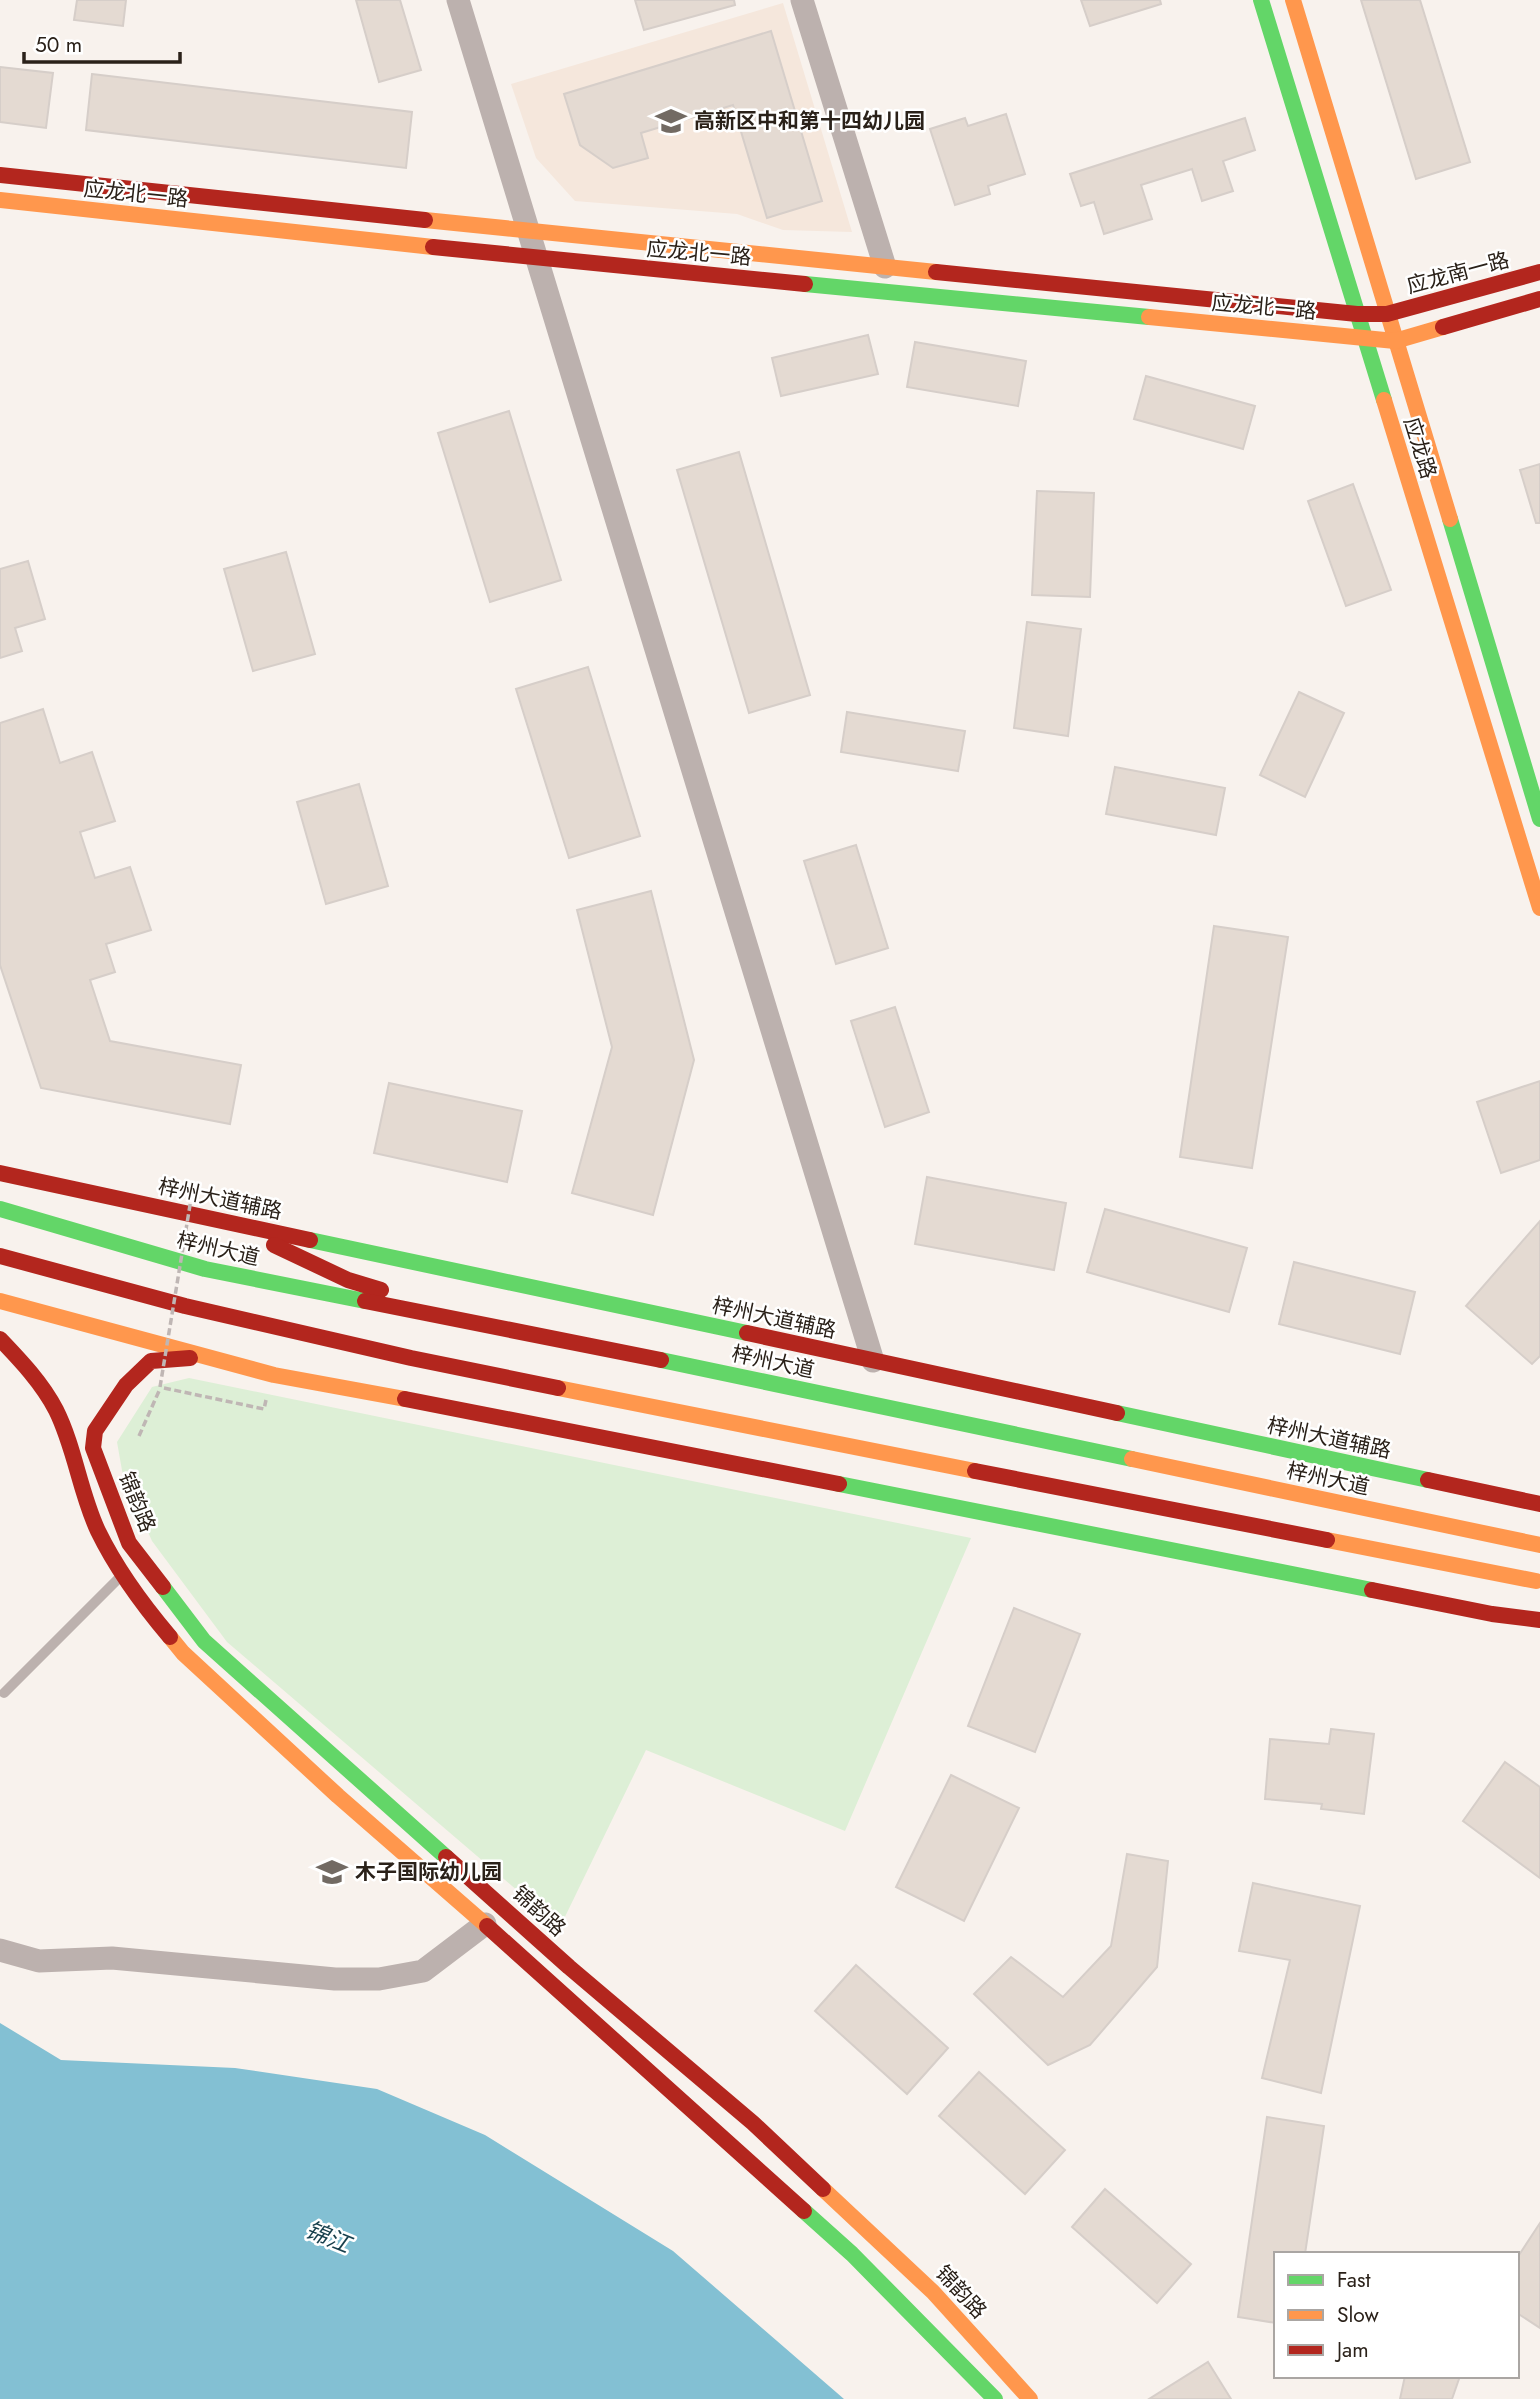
<svg xmlns="http://www.w3.org/2000/svg" width="1540" height="2399" font-family="Jost,'Noto Sans SC',sans-serif">
<style>
.education{fill:#f5e7dc}
.green{fill:#ddefd6}
.water{fill:#83c0d3}
.building{fill:#e4dad2;stroke:#d6cec9;stroke-width:2}
.lines{fill:none;stroke-linecap:round;stroke-linejoin:round}
.path{stroke:#bfb6b4;stroke-width:3.5;stroke-dasharray:7 3.5;stroke-linecap:butt}
.lane{stroke:#bcb1ae;stroke-width:10}
.street{stroke:#bcb1ae;stroke-width:23}
.fast{stroke:#63d668;stroke-width:16}
.slow{stroke:#ff974d;stroke-width:16}
.jam{stroke:#b3261e;stroke-width:16}
.path-bridge{stroke:#bfb6b4;stroke-width:3.5;stroke-dasharray:7 3.5;stroke-linecap:butt}
.labels{text-anchor:middle;stroke-width:5;stroke-linejoin:round;paint-order:stroke}
.poi-label{font-size:21px;font-weight:bold;fill:#2a2119;stroke:#fff;text-anchor:start}
.street-label{font-size:21px;fill:#2a2119;stroke:#fff}
.water-label{font-size:23px;font-style:italic;fill:#173f4c;stroke:#fff}
</style>
<rect width="100%" height="100%" fill="#f8f2ed"/>
<polygon class="education" points="783,3 852,232 783,230 737,214 575,201 536,158 511,84"/>
<polygon class="green" points="189,1378 971,1538 845,1831 646,1750 560,1927 227,1642 152,1541 123,1476 117,1442 152,1387"/>
<polygon class="water" points="0,2023 61,2060 235,2068 377,2089 485,2135 673,2251 844,2399 0,2399"/>
<g class="building">
<polygon points="77,0 126,0 123,26 74,20"/>
<polygon points="356,0 400,0 421,70 379,82"/>
<polygon points="635,0 734,0 735,5 644,30"/>
<polygon points="1081,0 1160,0 1161,4 1090,26"/>
<polygon points="1361,0 1420,0 1470,162 1416,179"/>
<polygon points="771,31 822,201 767,218 733,105 641,133 648,158 613,168 580,145 564,94"/>
<polygon points="0,67 53,73 46,128 0,122"/>
<polygon points="92,74 412,112 406,168 86,130"/>
<polygon points="1006,114 1025,174 988,186 990,194 955,205 930,129 965,118 968,126"/>
<polygon points="1245,118 1255,150 1223,161 1233,191 1202,201 1192,169 1141,185 1152,219 1104,234 1094,202 1081,206 1070,174"/>
<polygon points="868,335 878,374 781,396 772,358"/>
<polygon points="915,342 1026,361 1018,406 907,387"/>
<polygon points="1146,376 1255,406 1243,449 1134,419"/>
<polygon points="509,411 561,580 490,602 438,433"/>
<polygon points="739,452 810,695 749,713 677,470"/>
<polygon points="1540,464 1540,523 1536,523 1520,470"/>
<polygon points="1353,484 1391,590 1346,606 1308,501"/>
<polygon points="1037,491 1094,493 1090,597 1032,595"/>
<polygon points="286,552 315,654 253,671 224,569"/>
<polygon points="28,561 45,619 15,628 22,651 0,658 0,569"/>
<polygon points="1027,622 1081,629 1068,736 1014,728"/>
<polygon points="588,667 640,836 569,858 516,689"/>
<polygon points="1299,692 1344,713 1305,797 1260,775"/>
<polygon points="43,709 60,763 92,752 115,821 80,832 95,878 130,867 151,930 106,944 115,972 90,980 110,1041 241,1065 230,1124 41,1088 0,965 0,723"/>
<polygon points="847,712 965,731 958,771 841,752"/>
<polygon points="1115,767 1225,788 1216,835 1106,814"/>
<polygon points="359,784 388,886 326,904 297,802"/>
<polygon points="856,845 888,948 836,964 804,861"/>
<polygon points="651,891 694,1060 653,1215 572,1193 612,1047 577,910"/>
<polygon points="1214,926 1288,937 1252,1168 1180,1157"/>
<polygon points="895,1007 929,1112 885,1127 851,1021"/>
<polygon points="1540,1081 1540,1160 1501,1173 1477,1102"/>
<polygon points="389,1083 522,1111 507,1182 374,1153"/>
<polygon points="927,1177 1066,1203 1054,1270 915,1244"/>
<polygon points="1105,1209 1247,1248 1229,1312 1087,1272"/>
<polygon points="1540,1221 1540,1356 1532,1364 1466,1306"/>
<polygon points="1294,1262 1415,1292 1400,1354 1279,1324"/>
<polygon points="1014,1608 1080,1634 1035,1752 968,1726"/>
<polygon points="1331,1729 1374,1734 1364,1814 1321,1809 1322,1804 1265,1799 1270,1739 1329,1744"/>
<polygon points="1505,1762 1540,1787 1540,1878 1463,1821"/>
<polygon points="951,1775 1019,1808 964,1921 896,1887"/>
<polygon points="1127,1854 1168,1861 1157,1967 1090,2045 1048,2065 974,1994 1011,1957 1063,1997 1111,1946"/>
<polygon points="1253,1883 1360,1906 1321,2093 1262,2078 1290,1960 1239,1951"/>
<polygon points="856,1965 948,2048 907,2094 815,2011"/>
<polygon points="979,2072 1065,2150 1025,2194 939,2116"/>
<polygon points="1267,2117 1324,2126 1305,2254 1276,2254 1276,2323 1238,2317"/>
<polygon points="1105,2189 1191,2264 1157,2303 1072,2227"/>
<polygon points="1540,2223 1540,2328 1517,2313 1517,2258"/>
<polygon points="1208,2362 1231,2399 1149,2399"/>
<polygon points="1405,2376 1460,2376 1452,2399 1400,2399"/>
</g>
<g class="lines">
<g class="path">
<polyline points="164,1388 264,1409 266,1400"/>
<polyline points="139,1436 159,1391"/>
</g>
<polyline class="lane" points="4,1693 120,1577"/>
<g class="street">
<polyline points="458,0 873,1361"/>
<polyline points="802,0 885,267"/>
<polyline points="0,1950 39,1961 112,1958 335,1979 379,1979 423,1971 485,1924"/>
</g>
<g class="fast">
<polyline points="1261,0 1384,400"/>
<polyline points="805,284 1149,317"/>
<polyline points="1450,519 1540,819"/>
<polyline points="0,1209 205,1269 365,1301"/>
<polyline points="310,1240 747,1333"/>
<polyline points="661,1360 1132,1459"/>
<polyline points="1117,1413 1428,1480"/>
<polyline points="839,1484 1372,1590"/>
<polyline points="163,1587 204,1641 446,1857"/>
<polyline points="804,2211 852,2254 995,2399"/>
</g>
<g class="slow">
<polyline points="1293,0 1450,519"/>
<polyline points="0,200 433,247"/>
<polyline points="425,220 936,272"/>
<polyline points="1149,317 1395,341 1443,327"/>
<polyline points="1384,400 1540,908"/>
<polyline points="0,1301 274,1375 405,1399"/>
<polyline points="558,1388 975,1471"/>
<polyline points="1132,1459 1540,1545"/>
<polyline points="1327,1540 1536,1581"/>
<polyline points="170,1637 183,1653 338,1796 487,1926"/>
<polyline points="823,2189 933,2292 1030,2399"/>
</g>
<g class="jam">
<polyline points="0,175 425,220"/>
<polyline points="433,247 805,284"/>
<polyline points="936,272 1357,314 1387,314 1540,272"/>
<polyline points="1443,327 1540,299"/>
<polyline points="0,1173 310,1240"/>
<polyline points="274,1245 348,1280 381,1290"/>
<polyline points="0,1256 185,1306 411,1358 558,1388"/>
<polyline points="365,1301 661,1360"/>
<polyline points="747,1333 1117,1413"/>
<path d="M0 1339C21 1361 42 1383 56 1410 75 1448 80 1493 98 1531 117 1570 142 1604 170 1637"/>
<polyline points="405,1399 839,1484"/>
<polyline points="975,1471 1327,1540"/>
<polyline points="1428,1480 1540,1504"/>
<polyline points="163,1587 129,1543 93,1448 95,1431 126,1385 151,1361 190,1358"/>
<polyline points="1372,1590 1492,1614 1540,1620"/>
<polyline points="446,1857 569,1967 753,2123 823,2189"/>
<polyline points="487,1926 804,2211"/>
</g>
<polyline class="path-bridge" points="160,1387 193,1187"/>
</g>
<defs>
<g id="school-bare" transform="scale(2.415)"><path d="M0-5L7-2L0 1L-7-2ZM-4 1L0 2.5L4 1V4Q0 6-4 4Z" fill="#726a63" stroke="#fff" stroke-width="2.5" paint-order="stroke"/></g>
</defs>
<g fill-rule="evenodd">
<use href="#school-bare" x="671" y="121"/>
<use href="#school-bare" x="332" y="1872"/>
</g>
<g class="labels">
<g class="poi-label">
<text x="694" y="128">高新区中和第十四幼儿园</text>
<text x="355" y="1879">木子国际幼儿园</text>
</g>
<g class="street-label">
<text transform="translate(136 194) rotate(6)" y="7">应龙北一路</text>
<text transform="translate(699 253) rotate(5)" y="7">应龙北一路</text>
<text transform="translate(1458 273) rotate(-15)" y="7">应龙南一路</text>
<text transform="translate(1264 307) rotate(5)" y="7">应龙北一路</text>
<text transform="translate(1420 448) rotate(73)" y="7">应龙路</text>
<text transform="translate(220 1199) rotate(12)" y="7">梓州大道辅路</text>
<text transform="translate(218 1249) rotate(13)" y="7">梓州大道</text>
<text transform="translate(774 1318) rotate(12)" y="7">梓州大道辅路</text>
<text transform="translate(773 1362) rotate(12)" y="7">梓州大道</text>
<text transform="translate(1329 1438) rotate(12)" y="7">梓州大道辅路</text>
<text transform="translate(1328 1479) rotate(12)" y="7">梓州大道</text>
<text transform="translate(137 1502) rotate(68)" y="7">锦韵路</text>
<text transform="translate(539 1911) rotate(42)" y="7">锦韵路</text>
<text transform="translate(961 2292) rotate(47)" y="7">锦韵路</text>
</g>
<g class="water-label">
<text transform="translate(328 2237) rotate(22)" y="8">锦江</text>
</g>
</g>
<rect x="1274" y="2252" width="245" height="126" fill="#ffffff" stroke="#aaa6a3" stroke-width="2"/>
<rect x="1288" y="2275" width="35" height="10" fill="#63d668" stroke="#aaa6a3" stroke-width="2"/>
<text x="1337" y="2287" font-size="21" fill="#2a2119">Fast</text>
<rect x="1288" y="2310" width="35" height="10" fill="#ff974d" stroke="#aaa6a3" stroke-width="2"/>
<text x="1337" y="2322" font-size="21" fill="#2a2119">Slow</text>
<rect x="1288" y="2345" width="35" height="10" fill="#b3261e" stroke="#aaa6a3" stroke-width="2"/>
<text x="1337" y="2357" font-size="21" fill="#2a2119">Jam</text>
<path d="M24 52v10h156v-10" fill="none" stroke="#2a2119" stroke-width="3.5"/>
<text x="35" y="52" font-size="21" fill="#2a2119" stroke="#ffffff" stroke-width="5" paint-order="stroke">50 m</text>
</svg>
